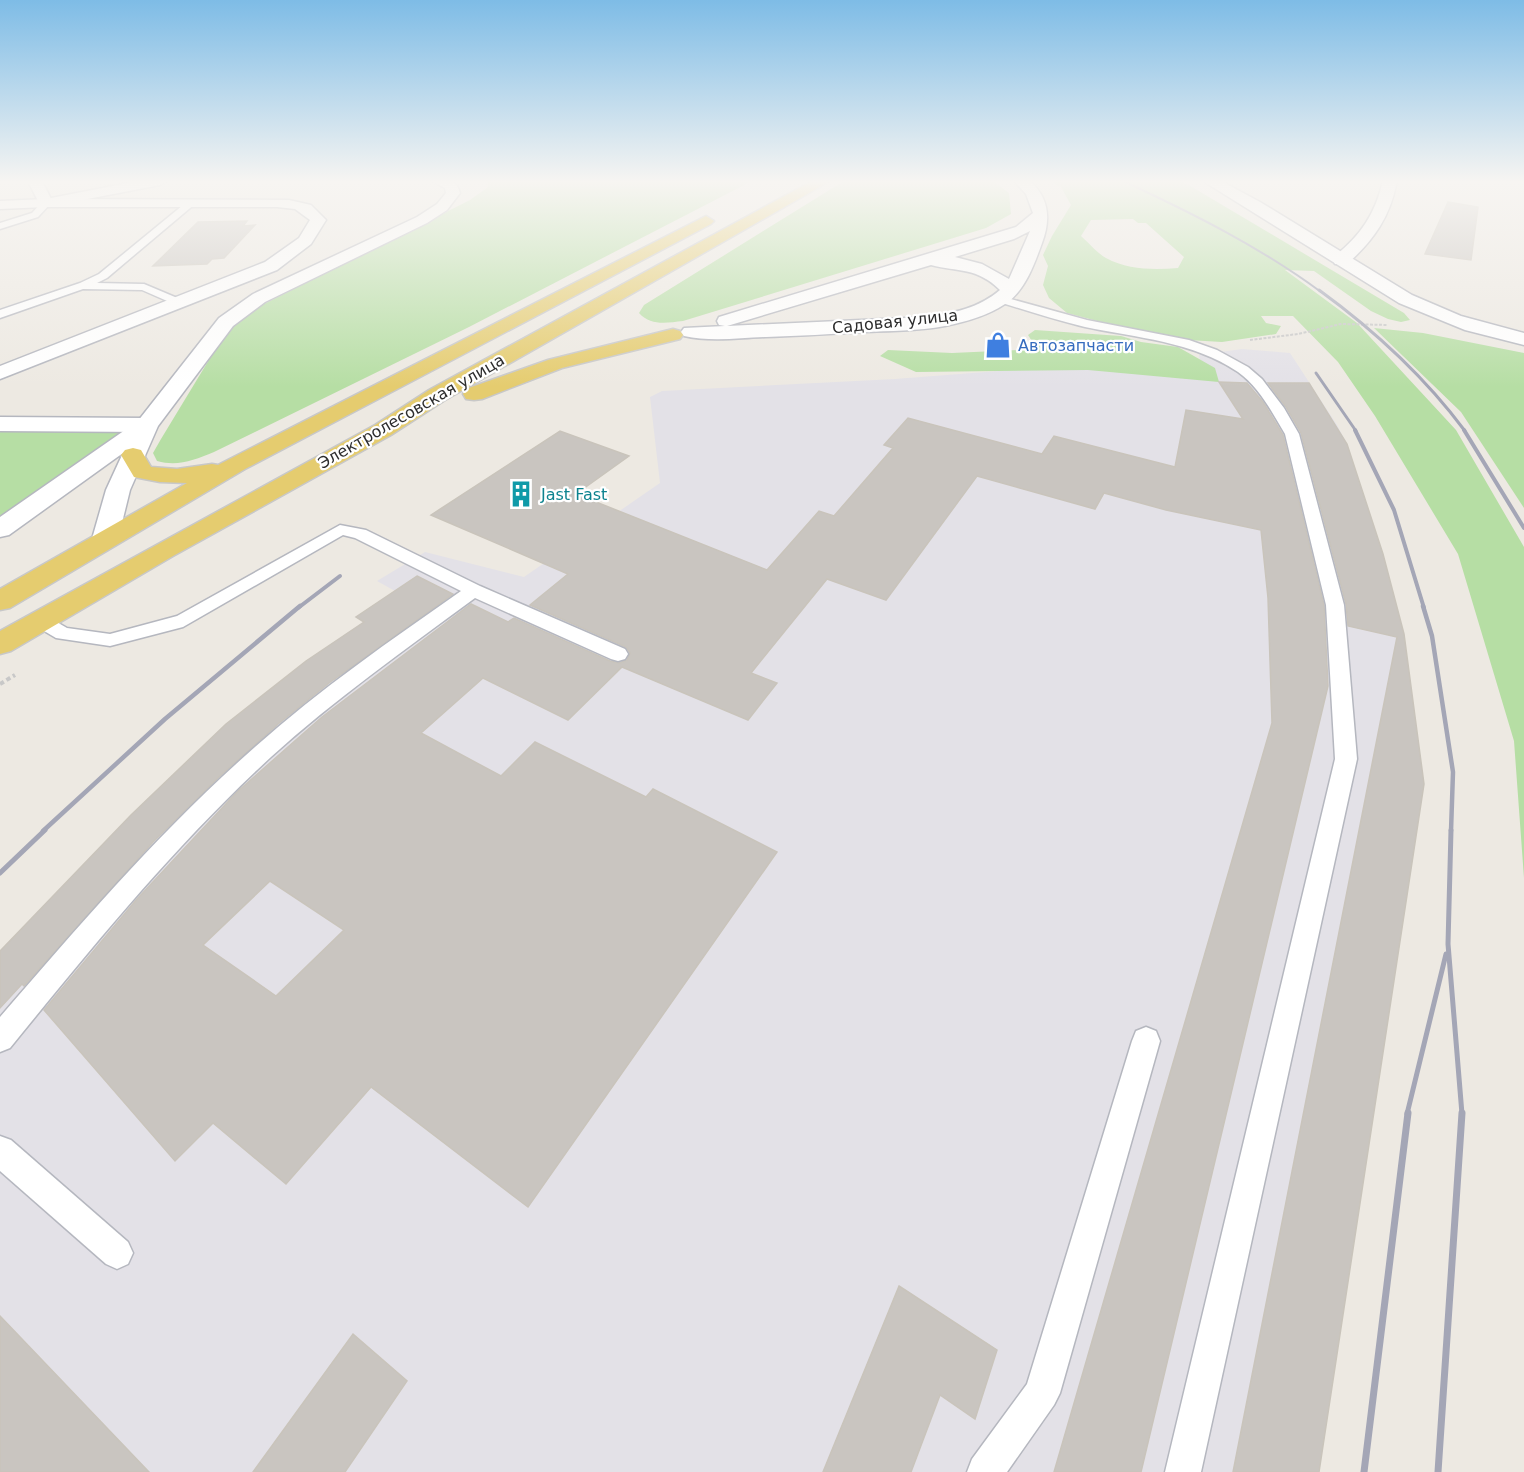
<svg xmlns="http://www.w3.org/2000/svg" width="1524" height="1472" font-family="'DejaVu Sans',sans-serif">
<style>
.industrial{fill:#e3e1e7}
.green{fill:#b6dea4;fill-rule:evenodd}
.building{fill:#c9c5c0;stroke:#c9c4bb;stroke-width:1.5;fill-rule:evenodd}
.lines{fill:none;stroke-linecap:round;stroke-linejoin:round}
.lane-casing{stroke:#b5b7bf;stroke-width:3}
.street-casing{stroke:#b5b7bf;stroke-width:3}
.secondary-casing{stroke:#b5b7bf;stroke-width:3}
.primary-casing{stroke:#c8c8c8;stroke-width:3}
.path-far1{stroke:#c8c8c8;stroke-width:2;stroke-dasharray:3 1.5;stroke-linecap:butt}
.path{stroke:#c8c8c8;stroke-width:4;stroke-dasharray:4.5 3;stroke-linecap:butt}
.lane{fill:#fff;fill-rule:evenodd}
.street{fill:#fff;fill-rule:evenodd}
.secondary{fill:#fff;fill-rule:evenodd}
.primary{fill:#e5cc6f;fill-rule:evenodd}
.rail-far5{stroke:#a4a6b6;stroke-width:2}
.rail-far4{stroke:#a4a6b6;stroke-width:3}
.rail-far3{stroke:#a4a6b6;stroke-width:4}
.rail-far2{stroke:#a4a6b6;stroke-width:4.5}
.rail-far1{stroke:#a4a6b6;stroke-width:5}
.rail{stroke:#a4a6b6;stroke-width:7}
.labels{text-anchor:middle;stroke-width:4.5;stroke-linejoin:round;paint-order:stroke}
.far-street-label{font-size:16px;fill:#2d2d2d;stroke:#fff}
.far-shop-label{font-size:16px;fill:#366cbe;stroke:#fff;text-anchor:start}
.far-culture-label{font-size:16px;fill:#0d838f;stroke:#fff;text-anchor:start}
</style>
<rect width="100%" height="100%" fill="#ede9e2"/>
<polygon class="industrial" points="1242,349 1290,353 1337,425 1347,444 1405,645 1424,784 1319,1472 0,1472 0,951 131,815 226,724 306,661 363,622 356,617 395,591 377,581 425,552 524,577 660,483 650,397 662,391 895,379 1155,359 1203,378 1199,355"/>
<g class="green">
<path d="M488 181H752L469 327 214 452C194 460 178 467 157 461L153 453 161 439 224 335 239 319 260 306 470 200 488 187Z"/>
<path d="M844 181H993L1009 193 1011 214 986 228 683 321C666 323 651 326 639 313L644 305Z"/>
<path d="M1050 181H1178L1187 184 1404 313 1410 320 1401 322 1388 319 1371 311 1314 271 1285 270 1357 323 1456 430 1524 547V878L1514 741 1458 554 1375 416 1338 362 1293 316H1261L1266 323 1281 326 1276 334 1222 342 1188 340 1120 327 1067 313 1049 298 1043 285 1048 266 1043 255 1052 236 1071 205 1061 187ZM1133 219 1138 223H1146L1184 257 1178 268C1154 270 1128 270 1106 258 1097 253 1089 243 1081 236L1091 220Z"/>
<polygon points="1374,328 1423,333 1524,353 1524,508 1461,412"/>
<polygon points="1035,330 1121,336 1141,342 1178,347 1215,368 1219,382 1088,370 916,372 880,356 888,350 952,353 1037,349 1028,335"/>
<polygon points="0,428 126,432 0,521"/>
</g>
<g class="building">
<polygon points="1448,202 1478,207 1471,260 1425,254"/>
<polygon points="247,221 243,226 255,225 224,258 212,259 207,264 153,266 198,222"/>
<path d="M1219 382 1247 383 1263 402 1283 435 1324 605 1328 686 1141 1472H1054L1272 723 1268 598 1261 530 1166 510 1104 493 1095 509 977 476 886 600 827 579 751 673 777 683 748 720 622 667 568 720 483 678 421 733 501 776 535 742 646 797 653 789 777 852 528 1207 371 1087 286 1184 213 1123 175 1161 44 1010 137 899 237 792 322 717 471 604 508 622 514 618 610 661 619 663 627 660 630 653 626 647 530 605 568 574 431 515 560 431 629 456 576 494 767 570 819 511 834 516 893 448 884 445 908 418 1042 454 1054 436 1175 467 1186 410 1243 419ZM270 881 344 930 276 996 203 945Z"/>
<polygon points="1268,383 1309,383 1347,444 1383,554 1404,634 1424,784 1319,1472 1233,1472 1397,637 1348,626 1346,604 1301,433 1286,407"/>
<polygon points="417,576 453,594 329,683 278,724 219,777 153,842 24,986 22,984 0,1008 0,951 131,815 226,724 306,661 364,622 356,617"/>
<polygon points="899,1286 997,1350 975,1419 940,1395 911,1472 823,1472"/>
<polygon points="0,1316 149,1472 0,1472"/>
<polygon points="353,1334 407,1381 345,1472 253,1472"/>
</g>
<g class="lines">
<g class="lane-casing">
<g id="lane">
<polygon points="43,201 51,203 38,217 0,229 0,223 32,213"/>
<polygon points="188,201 196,203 107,278 97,283 144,284 182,300 182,304 174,304 142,290 83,289 0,318 0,310 80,283 99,274"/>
<path d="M1000 296 1087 320 1189 340 1217 350 1248 367 1262 379 1284 408 1299 434 1344 605 1357 759 1201 1472H1165L1335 759 1326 605 1285 434C1272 412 1259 387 1238 372 1192 341 1137 338 1085 327 1055 320 1025 310 996 301V297Z"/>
<path d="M340 525 366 530 480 586 625 649 628 654 625 659 618 661 611 659 475 598C406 649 335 699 271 757 175 845 92 947 10 1048L0 1052V1017C81 923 162 829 255 747 320 689 391 640 461 591L355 538 343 535 183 627 110 646 56 638 34 625 32 621 34 617 41 615 48 617 67 628 110 634 177 616Z"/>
<polygon points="1146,1027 1156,1031 1160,1041 1060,1393 1054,1405 1007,1472 967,1472 972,1459 1027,1384 1132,1041 1136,1031"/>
<polygon points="0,1136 11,1140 128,1242 133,1253 128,1264 117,1269 106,1264 0,1171"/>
</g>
</g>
<g class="street-casing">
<g id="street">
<polygon points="28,181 42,181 51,199 289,200 311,205 326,220 311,244 277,270 0,379 0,366 265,262 299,238 310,220 295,209 277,207 46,207 39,203"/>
<path d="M1383 181H1397C1390 217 1374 240 1347 264H1335L1333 260 1335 256C1361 235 1375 214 1383 181Z"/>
<polygon points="0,417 147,418 155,420 158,425 155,430 147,432 0,431"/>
</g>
</g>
<g class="secondary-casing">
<g id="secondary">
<polygon points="138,181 167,181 160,185 46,207 0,209 0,201 46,199"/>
<path d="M432 181C446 181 456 178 460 193L447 210 427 223 265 302 233 326 158 426 130 490 118 539 114 545 105 547 96 545 92 539 106 490 123 453 9 535 0 537V517L138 421 219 318 253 294 417 217 437 204 446 193 445 188Z"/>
<path d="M1014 181H1030C1049 198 1051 219 1042 243 1034 265 1025 291 1005 304 987 316 965 322 945 326 918 331 890 331 863 332 831 334 799 336 766 337 740 338 710 342 684 336L681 332 684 328 725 326 719 325 717 321 719 317 1016 227 1033 213 1026 194ZM1030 231 1009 279 982 264 955 257 1014 239ZM931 265C958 272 977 267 1000 290 979 308 954 313 927 317L727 326Z"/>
<polygon points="1203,181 1221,181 1260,202 1412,295 1461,316 1524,333 1524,345 1465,330 1399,303"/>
</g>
</g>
<g class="primary-casing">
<g id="primary">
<polygon points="812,181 830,181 445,400 391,435 173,556 11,651 0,654 0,631 375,425 429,390"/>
<polygon points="706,216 714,221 711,224 245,469 10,608 0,610 0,589 187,483 160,482 134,477 121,455 125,450 133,448 141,450 151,467 177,469 212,464 218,465"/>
<polygon points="673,329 680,331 683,335 680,339 562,368 482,399 474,400 466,399 463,394 466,389 548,360"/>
</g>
</g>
<polyline class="path-far1" points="1250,340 1298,334 1341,324 1388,325"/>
<polyline class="path" points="0,684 15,675"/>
<use href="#lane" class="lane"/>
<use href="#street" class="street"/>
<use href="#secondary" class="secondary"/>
<use href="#primary" class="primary"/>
<path class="rail-far5" d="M1123 181C1192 213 1260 247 1321 292"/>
<g class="rail-far4">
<path d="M1319 290C1374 330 1424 376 1465 431"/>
<polyline points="1316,373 1356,431"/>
</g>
<g class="rail-far3">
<polyline points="1355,430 1394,510 1424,608"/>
<polyline points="1464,430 1524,528"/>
<polyline points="298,608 340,576"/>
</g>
<g class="rail-far2">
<polyline points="1423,606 1432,636 1453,772 1451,831"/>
<polyline points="43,831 165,719 300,606"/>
</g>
<g class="rail-far1">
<polyline points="1451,830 1448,944 1462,1114"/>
<polyline points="0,873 45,830"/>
<polyline points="1407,1114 1446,954"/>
</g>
<g class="rail">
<polyline points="1364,1472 1408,1113"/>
<polyline points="1438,1472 1462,1113"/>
</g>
</g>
<linearGradient id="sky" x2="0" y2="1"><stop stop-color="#7ebce6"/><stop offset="0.47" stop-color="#f7f5f2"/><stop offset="1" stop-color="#f7f5f2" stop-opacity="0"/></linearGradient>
<rect width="1524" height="387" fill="url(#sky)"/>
<defs>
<g id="shop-bare" transform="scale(2.07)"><path d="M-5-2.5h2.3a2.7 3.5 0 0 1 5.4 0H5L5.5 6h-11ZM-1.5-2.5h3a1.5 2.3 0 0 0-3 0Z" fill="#3f7fe0" stroke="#fff" stroke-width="2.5" paint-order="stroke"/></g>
<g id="building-bare" transform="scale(2.07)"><path d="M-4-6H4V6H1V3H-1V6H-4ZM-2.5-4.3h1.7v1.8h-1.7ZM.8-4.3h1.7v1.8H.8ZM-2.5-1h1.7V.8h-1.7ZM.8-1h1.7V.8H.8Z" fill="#0f9aa8" stroke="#fff" stroke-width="2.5" paint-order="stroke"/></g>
</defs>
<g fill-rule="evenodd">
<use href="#shop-bare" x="998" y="345"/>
<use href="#building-bare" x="521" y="494"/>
</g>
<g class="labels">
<g class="far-street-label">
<text transform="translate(895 321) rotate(-6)" y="6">Садовая улица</text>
<text transform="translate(411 411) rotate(-30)" y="6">Электролесовская улица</text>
</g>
<g class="far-shop-label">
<text x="1018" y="351">Автозапчасти</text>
</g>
<g class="far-culture-label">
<text x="541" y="500">Jast Fast</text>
</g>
</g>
</svg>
